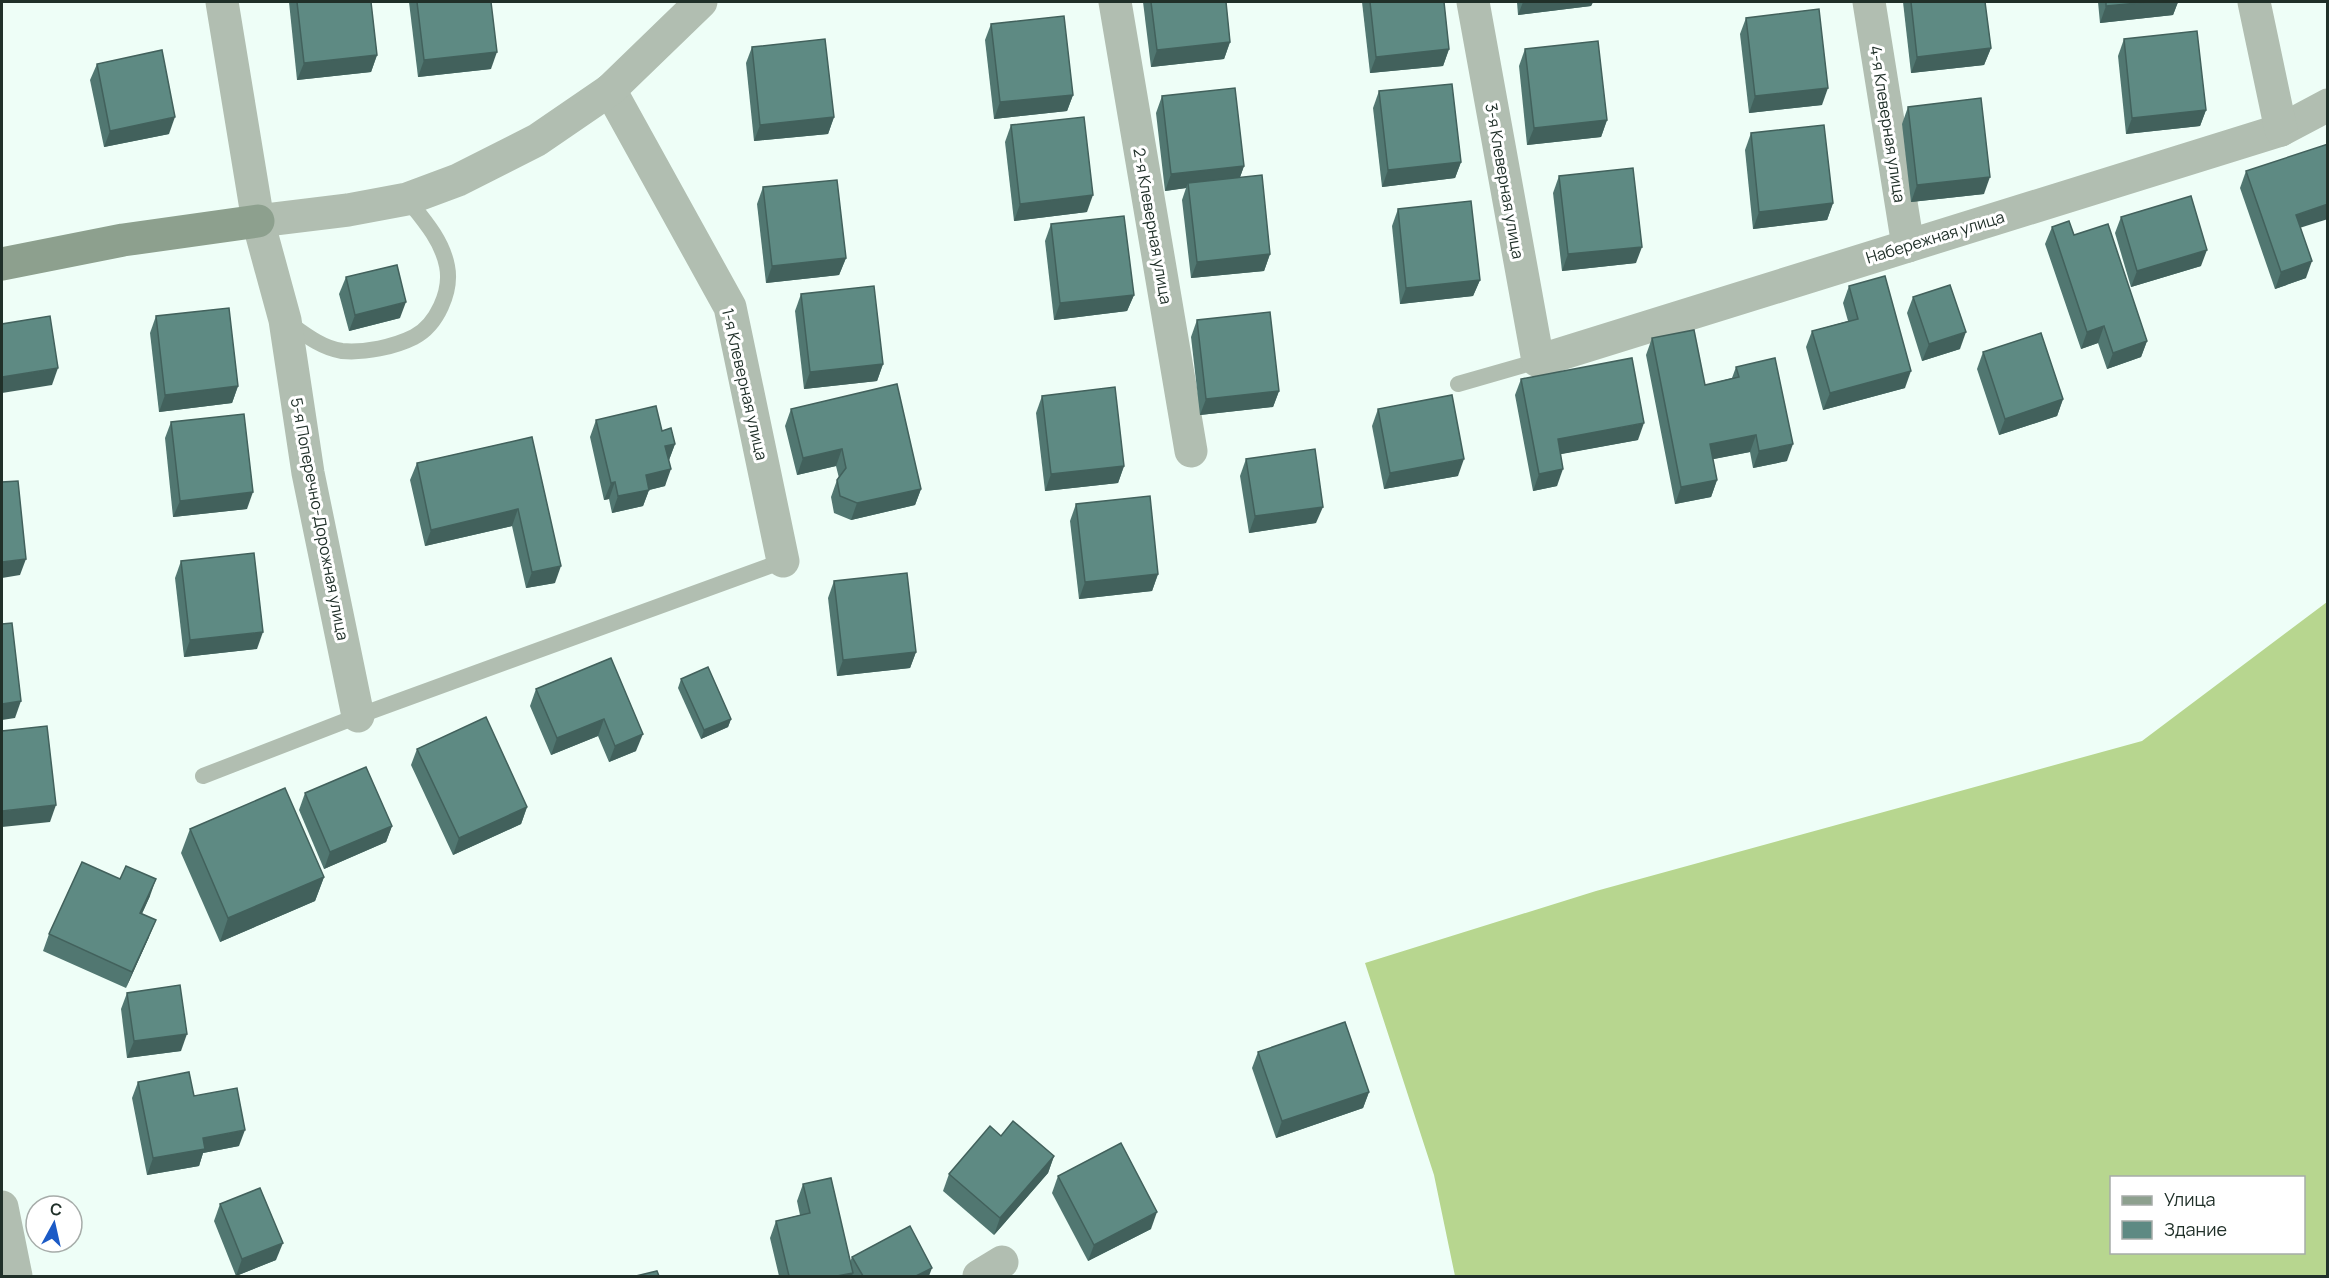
<svg xmlns="http://www.w3.org/2000/svg" width="2329" height="1278" font-family="Manrope,sans-serif">
<style>
.forest{fill:#b7d68f;fill-rule:evenodd}
.lines{fill:none;stroke-linecap:round;stroke-linejoin:round}
.lane{stroke:#b1beb1;stroke-width:16}
.street{stroke:#b1beb1;stroke-width:33}
.secondary{stroke:#8da08e;stroke-width:33}
.wall{fill:#517771}
.shaded-wall{fill:#42615c}
.building{fill:#5e8a83;stroke:#42615c;stroke-width:1.5}
.labels{text-anchor:middle;stroke-width:6;stroke-linejoin:round;paint-order:stroke}
.street-label{font-size:16px;fill:#203029;stroke:#fff}
</style>
<rect width="100%" height="100%" fill="#eefef7"/>
<path class="forest" d="M2327 602V1276H1455L1434 1175 1365 963 1596 891 2142 741ZM2112 1178H2304V1252H2112Z"/>
<g class="lines">
<g class="lane">
<path d="M286 321C303 333 321 348 342 351 365 353 394 347 414 337 437 325 452 291 447 266 442 240 423 219 407 199"/>
<polyline points="1458,384 1538,361"/>
<polyline points="203,776 358,716 783,561"/>
</g>
<g class="street">
<polyline points="222,2 258,221 285,320 308,473 358,716"/>
<polyline points="1115,2 1191,451"/>
<polyline points="1473,2 1538,361 2281,130 2328,105"/>
<polyline points="1869,2 1908,246"/>
<polyline points="2254,2 2281,130"/>
<polyline points="610,90 730,307 783,561"/>
<polyline points="258,221 348,210 407,199 458,180 537,140 610,90 701,2"/>
<polyline points="2,1207 16,1276"/>
<polyline points="979,1276 1002,1262"/>
</g>
<polyline class="secondary" points="2,264 123,240 258,221"/>
</g>
<g class="wall">
<polygon points="289,2 371,2 377,55 371,72 297,80"/>
<polygon points="409,2 491,2 491,69 418,77"/>
<polygon points="1143,2 1226,2 1230,42 1224,59 1151,67"/>
<polygon points="1362,2 1444,2 1449,49 1443,66 1370,73"/>
<polygon points="1517,2 1593,2 1591,6 1518,15"/>
<polygon points="1903,2 1985,2 1991,48 1984,65 1911,73"/>
<polygon points="2098,2 2178,2 2173,15 2100,23"/>
<polygon points="1746,18 1822,105 1749,113 1740,34"/>
<polygon points="991,24 1073,95 1067,111 994,119 985,40"/>
<polygon points="2124,39 2206,110 2200,126 2126,134 2118,56"/>
<polygon points="752,47 834,117 828,134 754,141 746,63"/>
<polygon points="1525,49 1607,120 1601,137 1527,145 1519,66"/>
<polygon points="97,64 169,134 104,147 90,80"/>
<polygon points="1379,91 1461,162 1455,178 1382,187 1373,108"/>
<polygon points="1162,96 1244,166 1240,177 1270,254 1264,271 1191,278 1182,200 1186,188 1165,191 1156,113"/>
<polygon points="1908,107 1984,194 1911,202 1902,124"/>
<polygon points="1011,125 1087,212 1014,221 1005,142"/>
<polygon points="1751,133 1833,203 1827,220 1753,229 1745,150"/>
<polygon points="2246,171 2301,228 2306,278 2275,289 2240,188"/>
<polygon points="1559,176 1636,263 1562,271 1553,193"/>
<polygon points="763,187 846,258 839,275 766,283 757,204"/>
<polygon points="1398,209 1480,280 1473,296 1400,304 1392,226"/>
<polygon points="2121,217 2201,266 2131,287 2115,233"/>
<polygon points="1051,224 1134,295 1127,311 1054,320 1045,241"/>
<polygon points="2052,227 2074,235 2147,341 2141,357 2107,369 2098,343 2081,349 2045,244"/>
<polygon points="346,277 400,318 349,331 339,294"/>
<polygon points="1849,286 1905,388 1823,410 1806,347 1812,331 1848,321 1843,303"/>
<polygon points="801,294 883,364 877,381 804,389 795,311"/>
<polygon points="1913,297 1960,349 1922,361 1907,313"/>
<polygon points="156,316 238,386 232,403 159,412 150,333"/>
<polygon points="1197,320 1279,391 1273,407 1200,415 1191,337"/>
<polygon points="1652,338 1705,385 1732,378 1736,367 1787,461 1753,468 1750,452 1713,459 1717,480 1711,497 1675,504 1646,355"/>
<polygon points="1983,352 2063,399 2057,416 1999,435 1977,369"/>
<polygon points="1521,379 1638,440 1560,454 1557,486 1533,491 1515,395"/>
<polygon points="1042,396 1124,466 1118,483 1045,491 1036,413"/>
<polygon points="791,409 921,489 915,505 851,520 834,513 831,497 837,480 839,478 836,466 797,475 785,426"/>
<polygon points="1378,409 1458,476 1384,489 1372,426"/>
<polygon points="596,420 662,431 675,444 669,460 665,486 649,490 643,506 612,513 609,499 604,500 590,437"/>
<polygon points="171,422 247,509 173,517 165,438"/>
<polygon points="532,437 555,583 526,588 512,526 425,546 410,480 417,463"/>
<polygon points="1246,459 1316,523 1249,533 1240,476"/>
<polygon points="1076,504 1158,574 1152,591 1079,599 1070,521"/>
<polygon points="181,561 257,649 184,657 175,578"/>
<polygon points="834,581 916,652 910,668 837,676 828,598"/>
<polygon points="611,658 636,751 609,762 598,736 551,755 530,706 536,689"/>
<polygon points="681,679 731,719 728,727 701,739 678,688"/>
<polygon points="417,749 527,807 521,824 453,855 411,765"/>
<polygon points="305,793 392,826 386,842 324,869 299,810"/>
<polygon points="190,829 324,877 315,901 220,942 181,853"/>
<polygon points="120,879 150,896 142,914 149,937 126,988 43,951 49,934"/>
<polygon points="127,993 181,1051 127,1058 121,1009"/>
<polygon points="1258,1052 1369,1092 1363,1108 1276,1138 1252,1068"/>
<polygon points="138,1082 194,1096 239,1146 203,1153 199,1166 147,1175 132,1098"/>
<polygon points="1001,1136 1054,1156 1048,1173 994,1235 943,1191 949,1174"/>
<polygon points="1058,1176 1151,1229 1088,1261 1052,1193"/>
<polygon points="803,1184 850,1262 852,1257 929,1276 779,1276 770,1238 776,1221 800,1215 797,1201"/>
<polygon points="220,1204 276,1260 236,1276 214,1221"/>
</g>
<g class="shaded-wall">
<polygon points="1523,2 1593,2 1591,6 1518,15"/>
<polygon points="2149,2 2178,2 2173,15 2100,23 2106,6"/>
<polygon points="1230,42 1224,59 1151,67 1157,50"/>
<polygon points="1991,48 1984,65 1911,73 1917,57"/>
<polygon points="1449,49 1443,66 1370,73 1376,57"/>
<polygon points="497,52 491,69 418,77 424,60"/>
<polygon points="377,55 371,72 297,80 304,63"/>
<polygon points="1828,88 1822,105 1749,113 1755,96"/>
<polygon points="1073,95 1067,111 994,119 1000,102"/>
<polygon points="2206,110 2200,126 2126,134 2132,118"/>
<polygon points="175,117 169,134 104,147 110,131"/>
<polygon points="834,117 828,134 754,141 760,125"/>
<polygon points="1607,120 1601,137 1527,145 1534,128"/>
<polygon points="1461,162 1455,178 1382,187 1388,170"/>
<polygon points="1244,166 1238,183 1188,183 1186,188 1165,191 1171,174"/>
<polygon points="1990,177 1984,194 1911,202 1917,185"/>
<polygon points="1093,195 1087,212 1014,221 1020,204"/>
<polygon points="1833,203 1827,220 1753,229 1759,212"/>
<polygon points="2328,204 2328,219 2290,231 2296,215"/>
<polygon points="1642,247 1636,263 1562,271 1568,254"/>
<polygon points="2207,250 2201,266 2131,287 2137,271"/>
<polygon points="1270,254 1264,271 1191,278 1197,262"/>
<polygon points="846,258 839,275 766,283 772,266"/>
<polygon points="2312,261 2306,278 2275,289 2281,272"/>
<polygon points="1480,280 1473,296 1400,304 1406,288"/>
<polygon points="1134,295 1127,311 1054,320 1060,303"/>
<polygon points="406,302 400,318 349,331 355,315"/>
<polygon points="2104,326 2098,343 2081,349 2087,332"/>
<polygon points="1966,332 1960,349 1922,361 1929,344"/>
<polygon points="2147,341 2141,357 2107,369 2113,353"/>
<polygon points="883,364 877,381 804,389 810,372"/>
<polygon points="58,368 52,385 2,393 2,377"/>
<polygon points="1911,371 1905,388 1823,410 1830,393"/>
<polygon points="238,386 232,403 159,412 165,395"/>
<polygon points="1279,391 1273,407 1200,415 1206,399"/>
<polygon points="2063,399 2057,416 1999,435 2005,419"/>
<polygon points="1644,423 1638,440 1551,456 1558,439"/>
<polygon points="1756,435 1750,452 1704,461 1710,444"/>
<polygon points="675,444 669,460 665,446"/>
<polygon points="1793,444 1787,461 1753,468 1759,451"/>
<polygon points="842,449 836,466 797,475 803,458"/>
<polygon points="1464,459 1458,476 1384,489 1390,473"/>
<polygon points="1124,466 1118,483 1045,491 1051,474"/>
<polygon points="671,469 665,486 645,491 649,490 643,506 612,513 618,496 646,475"/>
<polygon points="1563,469 1557,486 1533,491 1539,474"/>
<polygon points="1717,480 1711,497 1675,504 1681,487"/>
<polygon points="615,482 609,499 604,500 611,483"/>
<polygon points="921,489 915,505 851,520 857,503"/>
<polygon points="253,492 247,509 173,517 180,501"/>
<polygon points="1323,507 1316,523 1249,533 1255,516"/>
<polygon points="518,509 512,526 425,546 431,530"/>
<polygon points="26,559 20,575 2,578 2,562"/>
<polygon points="561,566 555,583 526,588 532,572"/>
<polygon points="1158,574 1152,591 1079,599 1085,582"/>
<polygon points="263,632 257,649 184,657 190,640"/>
<polygon points="916,652 910,668 837,676 843,660"/>
<polygon points="21,701 15,718 2,720 2,704"/>
<polygon points="604,719 598,736 551,755 557,738"/>
<polygon points="731,719 728,727 701,739 704,730"/>
<polygon points="643,734 636,751 609,762 615,746"/>
<polygon points="56,805 50,822 2,827 2,811"/>
<polygon points="527,807 521,824 453,855 459,838"/>
<polygon points="392,826 386,842 324,869 330,852"/>
<polygon points="324,877 315,901 220,942 228,918"/>
<polygon points="156,879 150,896 134,930 140,913"/>
<polygon points="156,920 149,937 126,988 132,972"/>
<polygon points="187,1034 181,1051 127,1058 134,1041"/>
<polygon points="1369,1092 1363,1108 1276,1138 1282,1121"/>
<polygon points="245,1130 239,1146 203,1153 199,1166 147,1175 153,1158 203,1138"/>
<polygon points="1054,1156 1048,1173 994,1235 1000,1218"/>
<polygon points="1157,1212 1151,1229 1088,1261 1094,1245"/>
<polygon points="283,1243 276,1260 236,1276 242,1259"/>
<polygon points="932,1268 929,1276 916,1276"/>
<polygon points="853,1273 852,1276 837,1276"/>
</g>
<g class="building">
<polygon points="297,2 371,2 377,55 304,63"/>
<polygon points="417,2 491,2 497,52 424,60"/>
<polygon points="1151,2 1226,2 1230,42 1157,50"/>
<polygon points="1370,2 1444,2 1449,49 1376,57"/>
<polygon points="1911,2 1985,2 1991,48 1917,57"/>
<polygon points="2106,2 2149,2 2106,6"/>
<polygon points="1819,9 1828,88 1755,96 1746,18"/>
<polygon points="1064,16 1073,95 1000,102 991,24"/>
<polygon points="2197,31 2206,110 2132,118 2124,39"/>
<polygon points="825,39 834,117 760,125 752,47"/>
<polygon points="1598,41 1607,120 1534,128 1525,49"/>
<polygon points="162,50 175,117 110,131 97,64"/>
<polygon points="1452,84 1461,162 1388,170 1379,91"/>
<polygon points="1235,88 1244,166 1171,174 1162,96"/>
<polygon points="1981,98 1990,177 1917,185 1908,107"/>
<polygon points="1084,117 1093,195 1020,204 1011,125"/>
<polygon points="1824,125 1833,203 1759,212 1751,133"/>
<polygon points="2328,144 2328,204 2296,215 2312,261 2281,272 2246,171"/>
<polygon points="1633,168 1642,247 1568,254 1559,176"/>
<polygon points="1262,175 1270,254 1197,262 1188,183"/>
<polygon points="837,180 846,258 772,266 763,187"/>
<polygon points="2191,196 2207,250 2137,271 2121,217"/>
<polygon points="1471,201 1480,280 1406,288 1398,209"/>
<polygon points="1124,216 1134,295 1060,303 1051,224"/>
<polygon points="2069,221 2074,235 2108,224 2147,341 2113,353 2104,326 2087,332 2052,227"/>
<polygon points="397,265 406,302 355,315 346,277"/>
<polygon points="1885,276 1911,371 1830,393 1812,331 1858,319 1849,286"/>
<polygon points="1950,285 1966,332 1929,344 1913,297"/>
<polygon points="874,286 883,364 810,372 801,294"/>
<polygon points="229,308 238,386 165,395 156,316"/>
<polygon points="1270,312 1279,391 1206,399 1197,320"/>
<polygon points="50,316 58,368 2,377 2,324"/>
<polygon points="1694,330 1705,385 1739,377 1736,367 1775,358 1793,444 1759,451 1756,435 1710,444 1717,480 1681,487 1652,338"/>
<polygon points="2041,333 2063,399 2005,419 1983,352"/>
<polygon points="1632,358 1644,423 1558,439 1563,469 1539,474 1521,379"/>
<polygon points="897,384 921,489 857,503 840,496 837,480 846,468 842,449 803,458 791,409"/>
<polygon points="1115,387 1124,466 1051,474 1042,396"/>
<polygon points="1452,395 1464,459 1390,473 1378,409"/>
<polygon points="656,406 662,431 671,428 675,444 665,446 671,469 646,475 649,490 618,496 615,482 611,483 596,420"/>
<polygon points="244,414 253,492 180,501 171,422"/>
<polygon points="532,437 561,566 532,572 518,509 431,530 417,463"/>
<polygon points="1315,449 1323,507 1255,516 1246,459"/>
<polygon points="18,481 26,559 2,562 2,482"/>
<polygon points="1150,496 1158,574 1085,582 1076,504"/>
<polygon points="254,553 263,632 190,640 181,561"/>
<polygon points="907,573 916,652 843,660 834,581"/>
<polygon points="12,623 21,701 2,704 2,624"/>
<polygon points="611,658 643,734 615,746 604,719 557,738 536,689"/>
<polygon points="708,667 731,719 704,730 681,679"/>
<polygon points="486,717 527,807 459,838 417,749"/>
<polygon points="47,726 56,805 2,811 2,731"/>
<polygon points="366,767 392,826 330,852 305,793"/>
<polygon points="285,788 324,877 228,918 190,829"/>
<polygon points="82,862 120,879 126,866 156,879 140,913 156,920 132,972 49,934"/>
<polygon points="180,985 187,1034 134,1041 127,993"/>
<polygon points="1345,1022 1369,1092 1282,1121 1258,1052"/>
<polygon points="189,1072 194,1096 237,1088 245,1130 203,1138 205,1149 153,1158 138,1082"/>
<polygon points="1013,1121 1054,1156 1000,1218 949,1174 990,1126 1001,1136"/>
<polygon points="1121,1143 1157,1212 1094,1245 1058,1176"/>
<polygon points="831,1178 853,1273 837,1276 789,1276 776,1221 810,1213 803,1184"/>
<polygon points="260,1188 283,1243 242,1259 220,1204"/>
<polygon points="910,1226 932,1268 916,1276 863,1276 852,1257"/>
<polygon points="657,1271 659,1276 636,1276"/>
</g>
<g class="labels">
<g class="street-label">
<text transform="translate(1888 124) rotate(81)" y="6">4-я Клеверная улица</text>
<text transform="translate(1505 181) rotate(80)" y="6">3-я Клеверная улица</text>
<text transform="translate(1153 226) rotate(80)" y="6">2-я Клеверная улица</text>
<text transform="translate(1935 237) rotate(-17)" y="6">Набережная улица</text>
<text transform="translate(745 384) rotate(77)" y="6">1-я Клеверная улица</text>
<text transform="translate(320 519) rotate(79)" y="6">5-я Поперечно-Дорожная улица</text>
</g>
</g>
<rect width="2329" height="1278" fill="none" stroke="#203029" stroke-width="6"/>
<rect x="2110" y="1176" width="195" height="78" fill="#ffffff" stroke="#a6aca9" stroke-width="1.5"/>
<rect x="2122" y="1196" width="30" height="9" fill="#8da08e" stroke="#a6aca9" stroke-width="1.5"/>
<text x="2164" y="1206" font-size="18" fill="#203029">Улица</text>
<rect x="2122" y="1221" width="30" height="18" fill="#5e8a83" stroke="#a6aca9" stroke-width="1.5"/>
<text x="2164" y="1236" font-size="18" fill="#203029">Здание</text>
<g transform="translate(54 1224) rotate(8)"><circle r="28" fill="#ffffff" stroke="#a6aca9" stroke-width="1.5"/>
<path d="M0-4.5L10 22L0 15L-10 22Z" fill="#1b5ac6"/>
<text y="-9" font-size="16" font-weight="bold" text-anchor="middle" fill="#203029">С</text>
</g>
</svg>
